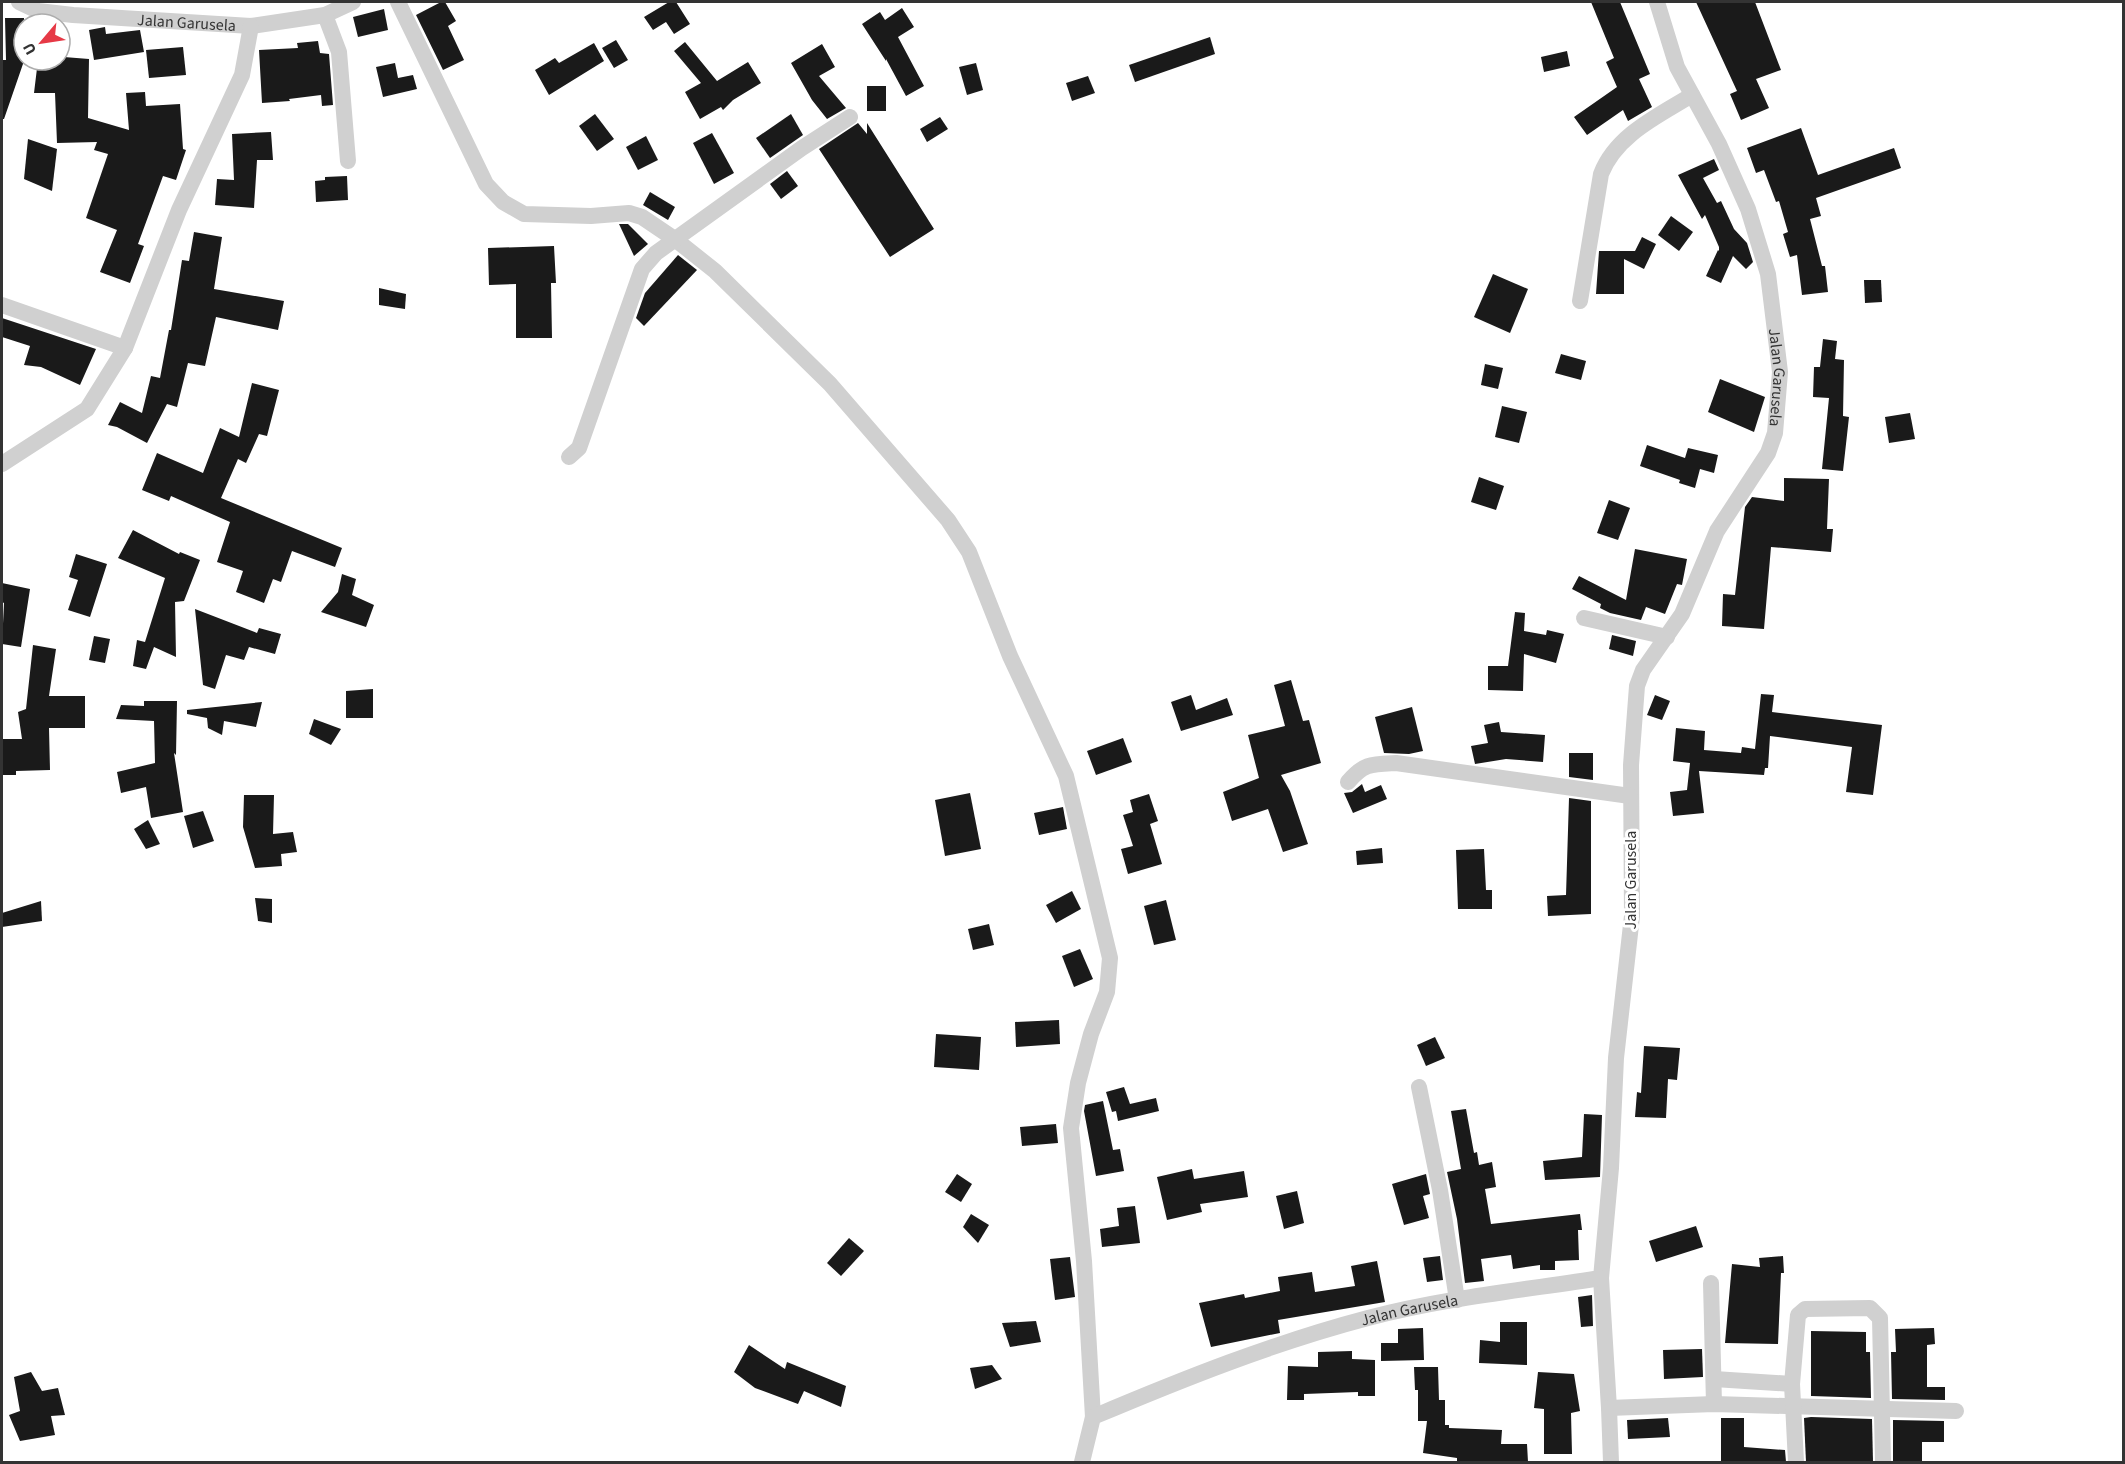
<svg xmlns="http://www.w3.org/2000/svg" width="2125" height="1464" font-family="'Source Sans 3',sans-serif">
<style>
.building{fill:#1a1a1a}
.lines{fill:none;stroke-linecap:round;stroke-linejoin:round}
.minor{stroke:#d0d0d0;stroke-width:16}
.labels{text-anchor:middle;stroke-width:6;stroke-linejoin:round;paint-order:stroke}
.street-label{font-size:16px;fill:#333;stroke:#fff}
</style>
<rect width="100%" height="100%" fill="#fff"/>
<g class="building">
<polygon points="441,2 445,2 456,21 448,26 464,60 443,70 416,15"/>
<polygon points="669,2 676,2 690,24 674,34 666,22 653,30 644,17"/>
<polygon points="1591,2 1620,2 1650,74 1639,79 1652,107 1628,121 1623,110 1587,135 1574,117 1617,87 1606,62 1614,58"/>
<polygon points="1696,2 1755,2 1781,70 1756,79 1769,108 1741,120 1730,94 1737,91"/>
<polygon points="902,8 914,27 898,37 924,86 906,96 886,59 886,61 862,24 880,12 885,20"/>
<polygon points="384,9 388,30 358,37 353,17"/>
<polygon points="5,18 24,18 24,61 4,119 2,119 2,60 6,60"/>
<polygon points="105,27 106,34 140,30 144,52 94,60 89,30"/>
<polygon points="1210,37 1215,54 1135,82 1129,65"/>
<polygon points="616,40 628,60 614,68 602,48"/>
<polygon points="318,41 320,53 329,54 333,105 322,106 321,95 289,99 290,101 262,103 259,50 298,48 297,43"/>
<polygon points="685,42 717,81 748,62 761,83 733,100 723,110 721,107 700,119 685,92 701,83 674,51"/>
<polygon points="594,43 604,61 549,95 535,70 555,58 559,63"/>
<polygon points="822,44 835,67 819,76 846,108 827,119 812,100 791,63"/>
<polygon points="183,47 186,75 149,78 146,50"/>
<polygon points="1567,51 1570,66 1544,72 1541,57"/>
<polygon points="64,57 89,59 88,118 129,130 126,93 145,92 146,106 180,104 183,149 186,150 176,180 163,176 138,244 144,246 130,283 100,272 117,230 86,218 108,154 94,150 97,142 57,143 55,93 34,93 38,60 63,60"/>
<polygon points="395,63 398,78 413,75 417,89 383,97 376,67"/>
<polygon points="976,63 983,90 967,95 959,67"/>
<polygon points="1088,76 1095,93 1072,101 1066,83"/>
<rect x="867" y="86" width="19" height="25"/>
<polygon points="595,114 614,139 597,151 579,126"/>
<polygon points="791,114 803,135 770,158 756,138"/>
<polygon points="940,117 948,129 927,142 920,129"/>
<polygon points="858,123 867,134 867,123 934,229 890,257 819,149"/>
<polygon points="1801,128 1818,175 1894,148 1901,168 1816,198 1821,216 1810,219 1822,266 1825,266 1828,292 1802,295 1797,255 1790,257 1783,234 1788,232 1779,201 1776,202 1764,170 1756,173 1747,148"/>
<polygon points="271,132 273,160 257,160 254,208 215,205 217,179 234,180 232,134"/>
<polygon points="712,133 734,173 714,184 693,143"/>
<polygon points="646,136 658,160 638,170 626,147"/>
<polygon points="28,139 57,149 52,191 24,179"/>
<polygon points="1714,159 1719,170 1703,178 1717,203 1721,201 1734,229 1747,243 1753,262 1746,269 1733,256 1721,283 1706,276 1718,250 1719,251 1719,247 1705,215 1702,219 1678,175"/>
<polygon points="787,171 798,186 781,199 770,184"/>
<polygon points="347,176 348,200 316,202 315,181 325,180 325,177"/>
<polygon points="650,192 675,207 668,220 643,205"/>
<polygon points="1671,216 1693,232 1679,251 1658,235"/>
<polygon points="619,224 628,224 648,244 634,256"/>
<polygon points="194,232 222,237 214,289 284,301 278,330 216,317 205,366 188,363 177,407 167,404 147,443 117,427 108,425 120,402 142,413 151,376 160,378 169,330 171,330 182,260 189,261"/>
<polygon points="1642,237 1656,244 1644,269 1624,259 1624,294 1596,294 1599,251 1635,251"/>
<polygon points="554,246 556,283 551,283 552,338 516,338 516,284 489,285 488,248"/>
<polygon points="678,255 697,270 644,326 636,318 645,293"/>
<polygon points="1493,274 1528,289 1510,333 1474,317"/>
<polygon points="1864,280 1881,280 1882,302 1865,303"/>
<polygon points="379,288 406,294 405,309 379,305"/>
<polygon points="2,318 96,349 80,385 41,367 24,365 30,346 2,337"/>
<polygon points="1823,339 1837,341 1835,359 1844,360 1843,416 1849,417 1843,471 1822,469 1829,398 1813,397 1814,367 1820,367"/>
<polygon points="1561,354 1586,361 1581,380 1555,373"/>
<polygon points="1485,364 1503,368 1498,389 1481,385"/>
<polygon points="1720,379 1765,397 1754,432 1708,412"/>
<polygon points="252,383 279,390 267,436 259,434 246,463 238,459 221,498 342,548 335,567 292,551 281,582 273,579 264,603 236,592 243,571 217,562 230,522 171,496 169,501 142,490 157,453 203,473 220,428 239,437"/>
<polygon points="1502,406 1527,412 1519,443 1495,437"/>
<polygon points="1910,413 1915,439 1889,443 1885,417"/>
<polygon points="1647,445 1685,458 1688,448 1718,455 1714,473 1700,469 1695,488 1679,483 1680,480 1640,466"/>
<polygon points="1479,477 1504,486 1496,510 1471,502"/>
<polygon points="1784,478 1829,479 1827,529 1833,529 1831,552 1771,547 1764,629 1722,626 1723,594 1735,595 1745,507 1752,497 1784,501"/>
<polygon points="1609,500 1630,508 1618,540 1597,533"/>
<polygon points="133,530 179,554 180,552 200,560 184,601 175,602 176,657 154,647 146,669 133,666 137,640 145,642 165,578 118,558"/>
<polygon points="1635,549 1687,559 1682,585 1677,584 1665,614 1646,607 1641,620 1610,613 1600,608 1601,604 1572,589 1579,576 1626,600"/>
<polygon points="76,554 107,564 90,617 68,610 78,580 69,577"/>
<polygon points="342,574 356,579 352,595 374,605 366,627 321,612 338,592"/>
<polygon points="2,583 30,589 21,647 2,644 4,603 2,602"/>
<polygon points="195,609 257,633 259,628 281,634 275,654 249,647 244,660 226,655 215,689 203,685"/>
<polygon points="1515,612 1525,613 1524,631 1546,635 1547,630 1564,634 1556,663 1524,654 1523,691 1488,690 1488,666 1508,666"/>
<polygon points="1612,635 1636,641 1633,656 1609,649"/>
<polygon points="94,636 110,639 105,663 89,660"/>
<polygon points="33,645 56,649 49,696 85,696 85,728 49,728 50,770 16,771 16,775 2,775 2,739 22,739 18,712 26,709"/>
<polygon points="1291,680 1303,721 1309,720 1321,763 1281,775 1290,791 1308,844 1283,852 1268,809 1232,821 1223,792 1259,778 1248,735 1285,726 1274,685"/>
<polygon points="373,689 373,718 346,718 346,691"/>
<polygon points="1761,694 1774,695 1772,712 1882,725 1873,795 1846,792 1852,747 1770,736 1768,768 1765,768 1764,775 1699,771 1704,813 1673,816 1670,792 1687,790 1690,763 1673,761 1676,728 1705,731 1704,750 1741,753 1742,747 1755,749"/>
<polygon points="1191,695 1196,710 1227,698 1233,715 1181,731 1171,702"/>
<polygon points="1655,695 1670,701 1662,720 1647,715"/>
<polygon points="144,701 177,701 176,755 174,753 183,812 151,818 146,787 121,793 117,772 155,763 154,721 116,719 121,705 144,706"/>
<polygon points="262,702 256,727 224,721 222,735 208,728 207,718 187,714 187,710"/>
<polygon points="1412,707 1423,751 1409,754 1384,753 1375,717"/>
<polygon points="314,719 341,729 331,745 309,734"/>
<polygon points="1499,722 1501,732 1545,735 1543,762 1506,759 1475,764 1471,746 1488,743 1484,725"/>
<polygon points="1123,738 1132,762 1096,775 1087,751"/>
<polygon points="1569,753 1593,753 1593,780 1569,777"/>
<polygon points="1362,784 1365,792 1381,785 1387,799 1353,813 1344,793 1352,792"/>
<polygon points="970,793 981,849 945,856 935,800"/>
<polygon points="1149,794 1158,821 1150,824 1162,864 1128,874 1121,849 1133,846 1123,815 1133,812 1130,800"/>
<polygon points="244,795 274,795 273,834 293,832 297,852 281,854 282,866 255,868 243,827"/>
<polygon points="1569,798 1591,801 1591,914 1548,916 1547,896 1566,895"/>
<polygon points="1063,807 1067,829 1039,835 1034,813"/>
<polygon points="203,811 214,841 193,848 184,816"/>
<polygon points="148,820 160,844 146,849 134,829"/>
<polygon points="1382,848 1383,863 1357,865 1356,851"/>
<polygon points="1484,849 1486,890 1492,890 1492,909 1458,909 1456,850"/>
<polygon points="1072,891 1081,909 1056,923 1046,905"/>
<polygon points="255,898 272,899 272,923 258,921"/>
<polygon points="1166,900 1176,940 1154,945 1144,906"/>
<polygon points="41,901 42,921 2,927 2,913"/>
<polygon points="989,924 994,945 973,950 968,929"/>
<polygon points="1080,949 1093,979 1074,987 1062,956"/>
<polygon points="1059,1020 1060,1044 1016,1047 1015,1022"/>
<polygon points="936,1034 981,1037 979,1070 934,1067"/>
<polygon points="1435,1037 1445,1058 1426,1066 1417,1045"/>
<polygon points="1644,1046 1680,1048 1677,1080 1668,1079 1666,1118 1635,1117 1637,1092 1641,1093"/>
<polygon points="1124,1087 1130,1104 1156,1098 1159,1111 1118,1121 1116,1111 1112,1112 1106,1092"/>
<polygon points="1103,1101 1113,1150 1120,1149 1124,1171 1096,1176 1084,1111 1085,1105"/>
<polygon points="1466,1109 1474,1153 1477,1152 1479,1165 1492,1162 1496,1187 1485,1189 1491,1224 1580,1214 1582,1230 1578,1230 1579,1260 1555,1261 1555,1270 1540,1270 1540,1265 1513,1269 1511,1255 1481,1259 1484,1281 1465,1283 1457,1219 1447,1172 1461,1169 1451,1111"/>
<polygon points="1584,1114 1602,1115 1600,1177 1545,1180 1543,1161 1582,1157"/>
<polygon points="1056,1124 1058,1143 1022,1146 1020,1127"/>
<polygon points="1192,1169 1194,1179 1244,1171 1248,1197 1200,1204 1202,1212 1167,1220 1157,1177"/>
<polygon points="957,1174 972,1184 961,1202 945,1192"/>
<polygon points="1426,1174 1430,1194 1423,1196 1429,1218 1404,1225 1392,1184"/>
<polygon points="1297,1191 1304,1223 1284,1229 1276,1196"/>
<polygon points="1135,1206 1140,1243 1102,1247 1100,1229 1119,1226 1117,1208"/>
<polygon points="971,1214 989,1225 978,1243 963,1227"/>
<polygon points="1696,1226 1703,1247 1656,1262 1649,1241"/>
<polygon points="849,1238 864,1251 841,1276 827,1263"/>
<polygon points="1440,1256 1443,1280 1427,1282 1423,1258"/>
<polygon points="1783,1256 1784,1273 1781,1273 1778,1344 1725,1343 1732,1264 1760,1267 1759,1258"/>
<polygon points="1070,1257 1075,1297 1055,1300 1050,1259"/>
<polygon points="1377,1261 1385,1302 1278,1320 1280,1333 1211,1347 1199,1303 1244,1294 1245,1298 1280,1291 1278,1277 1312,1272 1315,1292 1355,1286 1351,1266"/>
<polygon points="1592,1295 1593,1326 1581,1327 1578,1297"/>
<polygon points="1036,1321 1041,1342 1010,1347 1002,1323"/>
<polygon points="1500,1322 1527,1322 1527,1365 1479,1363 1480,1340 1500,1342"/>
<polygon points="1423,1328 1424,1360 1381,1361 1381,1343 1398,1343 1398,1329"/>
<polygon points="1934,1328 1935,1344 1927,1345 1927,1387 1945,1387 1945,1400 1892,1399 1891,1352 1896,1352 1895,1329"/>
<polygon points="1811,1331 1866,1332 1866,1352 1870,1352 1871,1398 1811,1396"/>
<polygon points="749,1345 785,1369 787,1362 846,1386 841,1407 804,1391 798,1404 755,1388 734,1372"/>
<polygon points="1702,1349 1703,1377 1664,1379 1663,1350"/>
<polygon points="1352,1351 1352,1359 1375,1360 1375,1396 1358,1396 1358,1392 1304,1394 1304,1400 1287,1400 1288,1366 1318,1367 1318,1352"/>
<polygon points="992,1365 1002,1379 975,1389 970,1368"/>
<polygon points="1414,1367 1438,1367 1439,1400 1445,1400 1445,1425 1449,1425 1449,1428 1502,1430 1501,1444 1527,1444 1528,1462 1457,1462 1457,1458 1423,1453 1427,1421 1418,1421 1418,1390 1415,1390"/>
<polygon points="31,1372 42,1391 58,1388 65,1415 51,1416 55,1435 20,1441 9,1415 20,1411 14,1377"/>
<polygon points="1538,1372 1574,1374 1580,1411 1571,1413 1572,1454 1544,1454 1544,1409 1534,1408"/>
<polygon points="1811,1417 1872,1419 1873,1462 1806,1462 1804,1418"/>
<polygon points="1668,1418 1670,1437 1628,1439 1627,1420"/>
<polygon points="1721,1418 1744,1418 1744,1447 1785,1450 1786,1462 1721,1462"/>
<polygon points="1893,1420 1944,1421 1944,1442 1922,1442 1922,1462 1893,1462"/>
</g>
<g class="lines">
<g class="minor">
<path id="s1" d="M19 2 38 11 73 15 251 26 325 15 353 2"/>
<polyline points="398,2 486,184 503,202 524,214 591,216 629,213 642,217 676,240 715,271 830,384 948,520 969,552 1010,656 1066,776 1110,958 1107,992 1091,1034 1078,1083 1071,1128 1084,1261 1093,1417"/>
<path id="s2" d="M1657 2 1677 67 1719 144 1748 209 1768 274 1780 372 1775 433 1768 453 1717 531 1682 614 1643 670 1637 686 1631 765 1632 916 1616 1058 1611 1168 1601 1278 1609 1408 1714 1404 1956 1411"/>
<polyline points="325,15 339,52 348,161"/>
<path d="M1580 301 1601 174C1616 135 1658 116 1692 95"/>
<polyline points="2,305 125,348"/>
<polyline points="569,457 579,448 642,269 656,253 802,148 850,117"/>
<polyline points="2,464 87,409 125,348 179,210 242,75 251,26"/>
<polyline points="1584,618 1667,637"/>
<path d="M1348 782C1364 763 1372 764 1396 763L1630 796"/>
<polyline points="1419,1087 1440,1190 1457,1300"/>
<polyline points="1711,1283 1714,1404"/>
<polyline points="1714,1379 1792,1384"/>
<polyline points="1609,1408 1611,1462"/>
<path id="s3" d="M1082 1462 1093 1417C1183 1379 1273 1343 1368 1318 1444 1298 1524 1290 1601 1278"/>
<polyline points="1796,1462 1792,1384 1798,1315 1805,1309 1870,1308 1880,1318 1883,1462"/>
</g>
</g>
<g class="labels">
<g class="street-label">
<text dy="6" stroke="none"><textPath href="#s1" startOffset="170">Jalan Garusela</textPath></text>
<text dy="6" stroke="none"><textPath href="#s2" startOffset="399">Jalan Garusela</textPath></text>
<text transform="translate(1630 880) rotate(-90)" y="6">Jalan Garusela</text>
<text dy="6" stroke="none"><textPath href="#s3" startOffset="381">Jalan Garusela</textPath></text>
</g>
</g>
<rect width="2125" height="1464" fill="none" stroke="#333333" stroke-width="6"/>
<g transform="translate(42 42) rotate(241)"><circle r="28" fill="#ffffff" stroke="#adadad" stroke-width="1.5"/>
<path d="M0-4.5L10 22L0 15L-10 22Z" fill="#e63946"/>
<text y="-9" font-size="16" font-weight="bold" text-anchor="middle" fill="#333333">U</text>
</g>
</svg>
